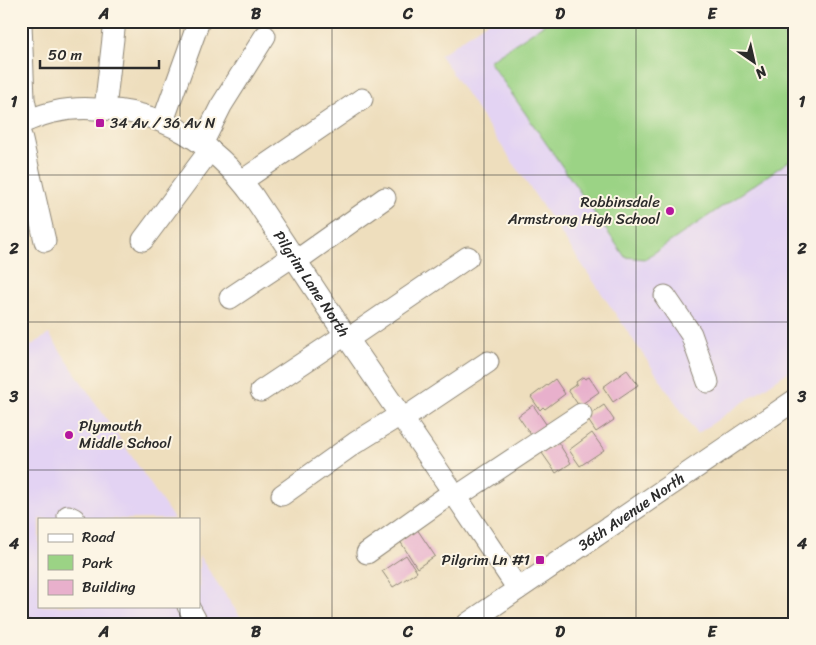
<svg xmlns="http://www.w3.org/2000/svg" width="816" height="645" font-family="Sriracha,sans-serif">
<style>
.built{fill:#e3d3f3}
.green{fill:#9bd385;stroke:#637f58}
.building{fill:#e8b0cc}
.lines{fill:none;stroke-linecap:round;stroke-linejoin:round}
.minor-casing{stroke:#8c8474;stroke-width:23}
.minor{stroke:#fff;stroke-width:21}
.grid{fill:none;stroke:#2b2b2b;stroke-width:1;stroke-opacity:0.55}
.poi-dot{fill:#b5179e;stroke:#fcf5e5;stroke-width:2}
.labels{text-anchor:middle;stroke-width:4;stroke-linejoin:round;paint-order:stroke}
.poi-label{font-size:15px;fill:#2b2b2b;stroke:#fcf5e5;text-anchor:start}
.street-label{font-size:15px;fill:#2b2b2b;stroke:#fcf5e5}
.neatline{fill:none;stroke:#2b2b2b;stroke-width:2}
.grid-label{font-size:16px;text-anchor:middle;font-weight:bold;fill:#2b2b2b}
</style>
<rect width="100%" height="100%" fill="#fcf5e5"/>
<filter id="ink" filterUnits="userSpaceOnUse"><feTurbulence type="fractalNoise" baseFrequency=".02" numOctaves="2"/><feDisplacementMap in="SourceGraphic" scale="10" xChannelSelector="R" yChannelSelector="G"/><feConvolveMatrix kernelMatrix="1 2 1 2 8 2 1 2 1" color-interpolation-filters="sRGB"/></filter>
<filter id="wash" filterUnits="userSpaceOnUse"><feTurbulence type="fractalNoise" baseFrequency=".0096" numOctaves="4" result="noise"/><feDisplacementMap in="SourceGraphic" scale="20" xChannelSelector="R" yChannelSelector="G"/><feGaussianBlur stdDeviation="1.12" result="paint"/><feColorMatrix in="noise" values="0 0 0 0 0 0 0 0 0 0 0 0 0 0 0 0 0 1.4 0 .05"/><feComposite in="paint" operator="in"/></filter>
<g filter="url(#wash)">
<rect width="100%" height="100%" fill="#eedebd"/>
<g class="built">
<polygon points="489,21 795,21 795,367 697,434 440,55"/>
<polygon points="49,334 174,519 39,519 39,606 199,606 199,556 245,624 21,624 21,352"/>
</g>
<polygon class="green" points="549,21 774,21 795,52 795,157 645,259 625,257 489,61"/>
<g id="blocks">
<g class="building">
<polygon points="627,370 638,385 613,402 603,387"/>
<polygon points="583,377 585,379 589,377 599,392 579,406 568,390 577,384 576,382"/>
<polygon points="555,379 565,394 545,409 543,407 540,410 531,397"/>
<polygon points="533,405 546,424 531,435 518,416"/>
<polygon points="604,405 614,420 596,432 586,417"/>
<polygon points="592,433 604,450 580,466 569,450"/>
<polygon points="558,442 571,463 556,473 542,453"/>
<polygon points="417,529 435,556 417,568 400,541"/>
<polygon points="406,555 417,572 393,587 382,571"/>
<polygon points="21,618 42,623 42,624 21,624"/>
</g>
</g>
</g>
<g filter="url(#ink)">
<use href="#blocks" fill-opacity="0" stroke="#8c8474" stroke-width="1"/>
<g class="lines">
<g class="minor-casing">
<g id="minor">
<polyline points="21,24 24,99 28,120"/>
<polyline points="105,109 115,21"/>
<polyline points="163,121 199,21"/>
<path id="s1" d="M21 123C32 119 43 114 54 112 67 109 82 108 96 109 162 109 215 144 253 196L348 339 453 492 518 589"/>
<polyline points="21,136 45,241"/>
<polyline points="202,144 221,106 265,36"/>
<polyline points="242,181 362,99"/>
<polyline points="143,240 210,150"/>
<polyline points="296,261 385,198"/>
<polyline points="665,296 691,334 708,382"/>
<polyline points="230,298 293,256"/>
<polyline points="348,339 468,257"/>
<polyline points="261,391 345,335"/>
<polyline points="403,419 488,362"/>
<polyline points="282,495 355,443 400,415"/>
<polyline points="456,497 581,414"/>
<polyline points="68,516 74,519"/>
<polyline points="367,553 453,492"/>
<polyline points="188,606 198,624"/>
<path id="s2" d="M467 624 795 400"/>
</g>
</g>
<use href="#minor" class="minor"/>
</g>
</g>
<path class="grid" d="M180 21V519M332 21V624M484 21V624M636 21V624M21 175H795M21 322H795M21 470H795M180 606V624"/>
<g class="poi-dot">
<rect x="95" y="118" width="10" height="10" rx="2.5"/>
<circle cx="670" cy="211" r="5"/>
<circle cx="69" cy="435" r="5"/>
<rect x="535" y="555" width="10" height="10" rx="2.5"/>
</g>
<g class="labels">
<g class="poi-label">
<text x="110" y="128">34 Av / 36 Av N</text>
<text x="660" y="207" text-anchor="end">Robbinsdale<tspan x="660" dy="17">Armstrong High School</tspan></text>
<text x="79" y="431">Plymouth<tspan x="79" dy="17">Middle School</tspan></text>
<text x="530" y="565" text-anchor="end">Pilgrim Ln #1</text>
</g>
<g class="street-label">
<text dy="5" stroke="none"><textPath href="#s1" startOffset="369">Pilgrim Lane North</textPath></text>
<text dy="5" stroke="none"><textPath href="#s2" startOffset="199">36th Avenue North</textPath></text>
</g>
</g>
<rect width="816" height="645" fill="none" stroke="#fcf5e5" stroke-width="55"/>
<rect x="38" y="518" width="162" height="90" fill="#fcf5e5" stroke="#a8a49b"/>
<rect x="48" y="534" width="25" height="8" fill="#ffffff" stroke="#a8a49b"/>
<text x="82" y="542" font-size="15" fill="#2b2b2b">Road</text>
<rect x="48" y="555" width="25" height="15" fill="#9bd385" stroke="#a8a49b"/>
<text x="82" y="568" font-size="15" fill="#2b2b2b">Park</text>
<rect x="48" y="580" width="25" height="15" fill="#e8b0cc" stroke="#a8a49b"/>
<text x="82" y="592" font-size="15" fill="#2b2b2b">Building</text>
<g transform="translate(754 62) rotate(146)" stroke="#fcf5e5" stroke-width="4" paint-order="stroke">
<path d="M0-4L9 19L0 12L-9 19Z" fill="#2b2b2b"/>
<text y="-8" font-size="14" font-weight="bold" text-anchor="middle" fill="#2b2b2b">N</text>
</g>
<path d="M40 60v8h119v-8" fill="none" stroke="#2b2b2b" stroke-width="2.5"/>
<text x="48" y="60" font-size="15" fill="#2b2b2b" stroke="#fcf5e5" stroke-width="4" paint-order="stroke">50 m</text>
<rect x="28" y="28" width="760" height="590" class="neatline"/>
<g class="grid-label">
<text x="104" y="19">A</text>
<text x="256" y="19">B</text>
<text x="408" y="19">C</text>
<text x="560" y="19">D</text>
<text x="712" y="19">E</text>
<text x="14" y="107">1</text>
<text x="802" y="107">1</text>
<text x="14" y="254">2</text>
<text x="802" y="254">2</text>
<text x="14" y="402">3</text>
<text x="802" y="402">3</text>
<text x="14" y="549">4</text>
<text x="802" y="549">4</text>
<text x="104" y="637">A</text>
<text x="256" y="637">B</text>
<text x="408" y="637">C</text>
<text x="560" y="637">D</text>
<text x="712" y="637">E</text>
</g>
</svg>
